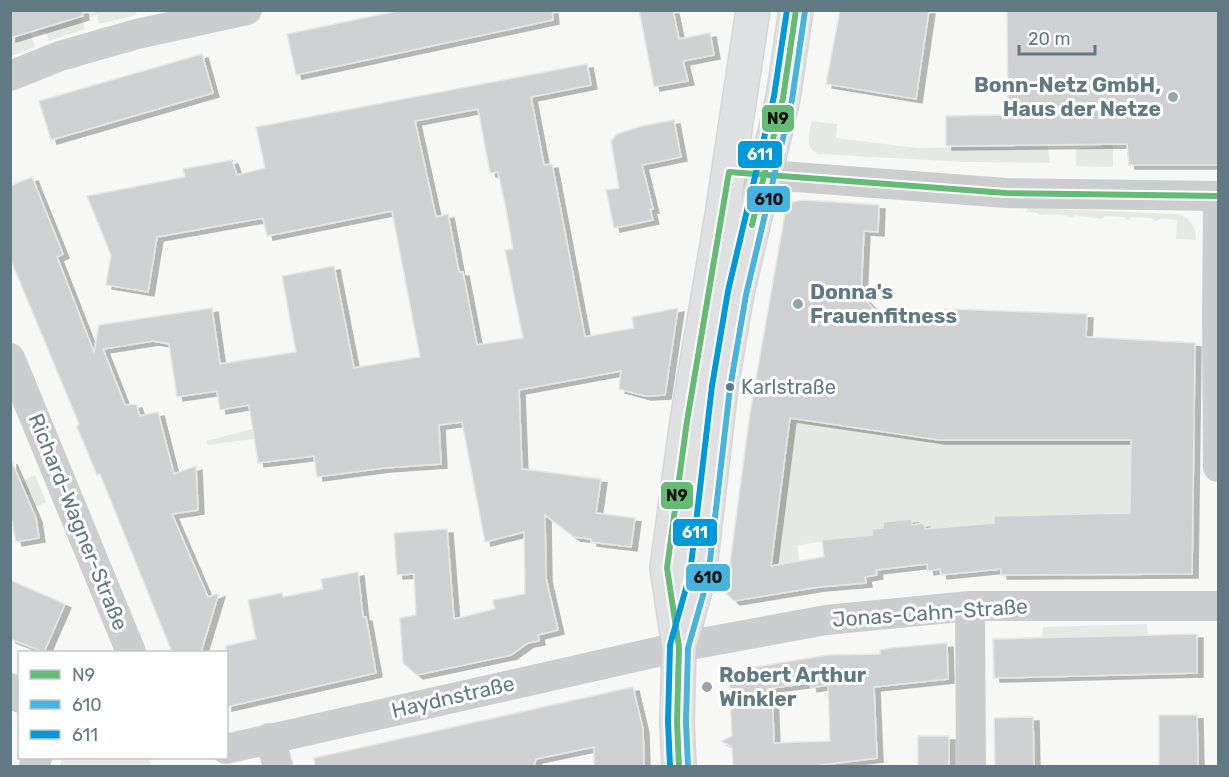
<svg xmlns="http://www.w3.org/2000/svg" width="1229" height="777" font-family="Rubik,sans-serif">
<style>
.green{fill:#e6e9e3}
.building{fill:#ced0d1;stroke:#e6e6e6;stroke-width:1.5;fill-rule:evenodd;filter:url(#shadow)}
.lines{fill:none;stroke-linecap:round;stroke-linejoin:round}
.major-casing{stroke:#d4d5d6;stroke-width:36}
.minor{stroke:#cbcdce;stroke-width:30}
.major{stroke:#dfe0e1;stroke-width:33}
.bus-1-casing{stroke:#fff;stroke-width:10}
.bus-2-casing{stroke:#fff;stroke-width:10}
.bus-3-casing{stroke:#fff;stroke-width:10}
.bus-1{stroke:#65ba76;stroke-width:6}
.bus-2{stroke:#46b4df;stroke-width:6}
.bus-3{stroke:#0099dc;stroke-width:6}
.poi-dot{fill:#95a5ab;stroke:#fff;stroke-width:2}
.bus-dot{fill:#607983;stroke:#fff;stroke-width:2}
.labels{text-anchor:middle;stroke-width:6;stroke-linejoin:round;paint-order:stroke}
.bus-label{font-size:20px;fill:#607983;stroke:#fff;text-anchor:start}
.poi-label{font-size:21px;font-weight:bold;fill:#607983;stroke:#fff;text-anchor:start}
.street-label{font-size:21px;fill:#607983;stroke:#fff}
.line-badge{stroke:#fff;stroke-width:2}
.badge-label{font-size:16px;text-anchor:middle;font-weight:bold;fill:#fff}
.pale-badge-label{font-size:16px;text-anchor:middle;font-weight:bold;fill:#111}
</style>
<defs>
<filter id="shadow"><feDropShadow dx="6" dy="4" stdDeviation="0" flood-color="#0004"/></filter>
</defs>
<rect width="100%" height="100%" fill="#f7f7f6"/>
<g class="green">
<polygon points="135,10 137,15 99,24 97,15 89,18 88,14 99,11"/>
<polygon points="1101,11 1112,11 1113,167 1076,166 1076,149 1103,146"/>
<polygon points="80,16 85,29 49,41 46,32 38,33 37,29"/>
<polygon points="30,32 35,47 11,56 11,38"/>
<path d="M812 121 837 124 836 138 917 148 1048 147 1050 163 966 162 818 154C804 147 809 134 812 121Z"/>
<path d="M1029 208 1178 214C1191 219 1196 227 1196 240L1176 239 1177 220 1162 219 1155 221 1152 218 1133 217 1126 220 1124 217 1105 216 1102 219 1075 215 1073 217C1061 214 1051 214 1039 215L1037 213 1025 212Z"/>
<polygon points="790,418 939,440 1136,440 1133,513 994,516 994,523 925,529 924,523 912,525 911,519 883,522 883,528 872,529 872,535 798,545 799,561 771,565"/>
<polygon points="252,429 254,439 208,445 206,441"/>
<polygon points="35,475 46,502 36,507 31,494 26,495 20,482"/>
<polygon points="1147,624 1148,635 1042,638 1043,627"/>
<polygon points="62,758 148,758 152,766 60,766"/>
</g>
<g class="building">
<polygon points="10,10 82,10 83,16 10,38"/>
<polygon points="402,10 552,10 553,20 296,75 287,34"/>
<polygon points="639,10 673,10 679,39 710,33 714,55 683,61 688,81 654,87"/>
<polygon points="840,10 929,10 916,99 826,84"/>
<polygon points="1007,10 1218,10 1218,165 1129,165 1127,144 946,146 946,116 1008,115"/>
<polygon points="202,54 213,93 51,140 39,101"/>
<path d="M587 64 591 85 531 97 544 165 552 164 585 337 634 328 632 317 678 308 665 395 645 396 619 389 621 371 519 390 522 469 601 479 596 513 635 518 631 547 591 542V539L574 537 545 515 546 578 558 630 538 635 539 641 528 643 511 655 417 675 403 663 400 618 416 615 414 574 397 575 394 533 447 529 454 619 495 609 493 600 525 594 524 532 485 542 462 422 439 425 441 464 384 468 317 477 314 456 258 463 249 405 220 410 217 391 177 397 169 344 153 341 103 349 125 405 136 404 140 416 158 412 174 474 196 466 198 510 172 514 208 597 219 593 201 652H172L100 474 97 475 77 427 79 424 10 258V186L32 177 63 254 57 257 94 352 99 325 212 308 220 364 296 352 282 276 334 266 354 368 420 357 392 211 267 236 263 218 157 237 148 292 106 285 111 255 87 196 185 177 183 169 232 160 237 175 265 168 256 127ZM478 109 490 173 498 172 506 209 513 249 505 250 523 338 477 345 463 272H459L448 214 436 217 415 121Z"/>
<polygon points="674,120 681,157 642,165 653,209 650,209 653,220 614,228 606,190 619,188 611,141 617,134 642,126"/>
<path d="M803 200 879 205 878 232 864 231 861 295 877 313 945 316V309L1087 314 1086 337 1195 343 1192 574 1001 575V569L941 575 940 569 928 571 927 564 876 570 877 575 865 577 866 583 819 587 734 601 726 593 750 413 785 213 793 202ZM790 418 939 440H1131L1130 513 994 516V523L925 529 924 523 912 525V519L883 522V528L872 529V535L822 540 824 557 771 566Z"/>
<polygon points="11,460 36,518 39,538 16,542 12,522 10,522"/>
<polygon points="358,572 363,617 366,617 376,673 226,707 226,646 256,639 248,600 282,593 283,597 323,589 321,579"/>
<polygon points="10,580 65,604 44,652 10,639"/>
<polygon points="1197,634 1197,673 994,678 993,639"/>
<path d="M947 643 948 679 874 687 877 758 814 766H733L732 747 721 741 732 736 729 679 736 670 828 655 880 654V650L891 648ZM810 683 811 688 828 685 830 741 774 743 772 688Z"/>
<polygon points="633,687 643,729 644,766 594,766 594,747 536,759 534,766 315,766 314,758"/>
<polygon points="1159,715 1197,715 1198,766 1159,766"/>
<polygon points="1033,717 1034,766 995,766 994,718"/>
<rect x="918" y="736" width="31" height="30"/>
</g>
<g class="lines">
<g class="major-casing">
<g id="major">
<polyline points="682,637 699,576 721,387 737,293 783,98 796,10"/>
<polyline points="679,766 677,722 679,647 667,568 687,421 722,215 753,10"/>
</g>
</g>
<g class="minor">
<polyline points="10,76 60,56 137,34 247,10"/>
<polyline points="729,172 1006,193 1218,196"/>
<polyline points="1218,209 1217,316 1218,467"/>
<polyline points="10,358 131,652"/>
<polyline points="970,606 971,766"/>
<polyline points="10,688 20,698"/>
<polyline points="270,738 278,766"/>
<polyline points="226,749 679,647 826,620 970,606 1218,606"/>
<polyline points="34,766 37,758"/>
</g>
<use href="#major" class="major"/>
<g class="bus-1-casing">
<g id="bus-1">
<polyline points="752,225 783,98 796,10"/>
<polyline points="679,766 677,722 679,647 667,568 687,421 729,172 1006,193 1218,196"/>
</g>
</g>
<g class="bus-2-casing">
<polyline id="bus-2" points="688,766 686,722 688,648 708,578 730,388 746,295 792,100 805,11"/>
</g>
<g class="bus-3-casing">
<polyline id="bus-3" points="670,766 668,722 670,645 690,574 712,386 728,291 774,96 787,10"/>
</g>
<use href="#bus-1" class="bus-1"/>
<use href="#bus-2" class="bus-2"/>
<use href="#bus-3" class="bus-3"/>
</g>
<g class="poi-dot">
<circle cx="1173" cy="97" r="6"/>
<circle cx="798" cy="304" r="6"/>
<circle cx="707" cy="687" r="6"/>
</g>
<circle class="bus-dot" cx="730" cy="387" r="5"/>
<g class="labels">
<g class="bus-label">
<text x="741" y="394">Karlstraße</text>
</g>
<g class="poi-label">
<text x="1161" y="92" text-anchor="end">Bonn-Netz GmbH,<tspan x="1161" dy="24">Haus der Netze</tspan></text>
<text x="810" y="299">Donna's<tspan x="810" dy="24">Frauenfitness</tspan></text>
<text x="719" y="682">Robert Arthur<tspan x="719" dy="24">Winkler</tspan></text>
</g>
<g class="street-label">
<text transform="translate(78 522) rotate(68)" y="7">Richard-Wagner-Straße</text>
<text transform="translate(930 613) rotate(-4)" y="7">Jonas-Cahn-Straße</text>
<text transform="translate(453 697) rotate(-13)" y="7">Haydnstraße</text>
</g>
</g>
<g class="line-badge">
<rect x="761" y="104" width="34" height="29" rx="6" fill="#65ba76"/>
<rect x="737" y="140" width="46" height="29" rx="6" fill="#0099dc"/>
<rect x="746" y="185" width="45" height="28" rx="6" fill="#46b4df"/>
<rect x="660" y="481" width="34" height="29" rx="6" fill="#65ba76"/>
<rect x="672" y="518" width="46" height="29" rx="6" fill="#0099dc"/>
<rect x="685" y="563" width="46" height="29" rx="6" fill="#46b4df"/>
</g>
<g class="badge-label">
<text x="760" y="160">611</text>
<text x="695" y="538">611</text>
</g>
<g class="pale-badge-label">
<text x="778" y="124">N9</text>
<text x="769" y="205">610</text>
<text x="677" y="501">N9</text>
<text x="708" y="583">610</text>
</g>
<rect width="1229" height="777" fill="none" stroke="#607983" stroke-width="24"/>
<rect x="18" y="651" width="210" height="108" fill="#ffffff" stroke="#bfc9cd" stroke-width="1.5"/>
<rect x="30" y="670" width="30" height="9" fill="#65ba76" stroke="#bfc9cd" stroke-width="1.5"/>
<text x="72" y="681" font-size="18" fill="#607983">N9</text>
<rect x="30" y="700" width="30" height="9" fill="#46b4df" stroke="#bfc9cd" stroke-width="1.5"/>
<text x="72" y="711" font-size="18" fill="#607983">610</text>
<rect x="30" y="730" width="30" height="9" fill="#0099dc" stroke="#bfc9cd" stroke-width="1.5"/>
<text x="72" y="741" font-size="18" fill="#607983">611</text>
<path d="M1019 45v9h76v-9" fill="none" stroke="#607983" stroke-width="3"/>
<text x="1028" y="45" font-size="18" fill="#607983" stroke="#ffffff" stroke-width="4.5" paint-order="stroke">20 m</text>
</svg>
